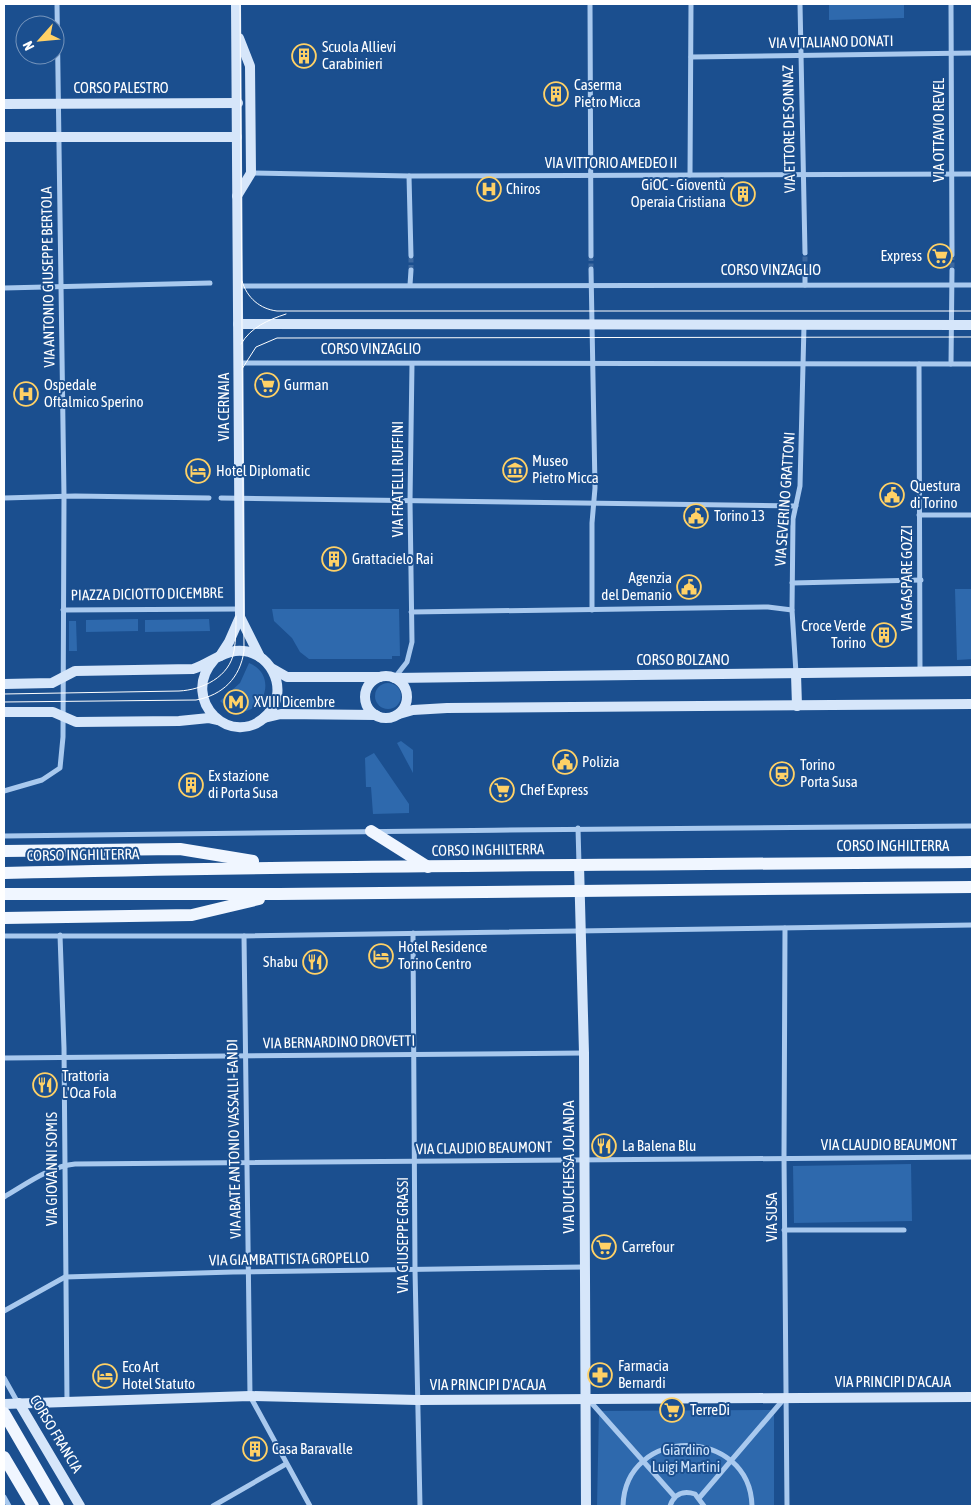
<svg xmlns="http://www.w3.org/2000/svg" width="976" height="1510" font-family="'Asap Condensed',sans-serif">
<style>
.green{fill:#2e69ad}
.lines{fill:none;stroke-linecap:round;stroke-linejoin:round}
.street-tunnel{stroke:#3d69a0;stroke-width:5;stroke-dasharray:5 2.5;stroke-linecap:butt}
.street{stroke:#a9c9ee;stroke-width:5}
.secondary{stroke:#d6e6fa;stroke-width:10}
.primary{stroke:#f0f6ff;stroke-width:12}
.tram{stroke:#fff;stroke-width:1}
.labels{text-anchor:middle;stroke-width:4;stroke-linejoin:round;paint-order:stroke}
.street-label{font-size:15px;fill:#fff;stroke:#1b4f8f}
.poi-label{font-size:15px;fill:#fff;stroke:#1b4f8f;text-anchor:start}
.park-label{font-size:15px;fill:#cfe3fa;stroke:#1b4f8f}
</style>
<rect width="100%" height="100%" fill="#1b4f8f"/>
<g class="green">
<polygon points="829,4 904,4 904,18 829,20"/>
<polygon points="955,589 972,589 972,659 957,660"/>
<polygon points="272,609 399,609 400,656 392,656 392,659 309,659 300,652 292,638 274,621"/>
<polygon points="138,619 138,631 86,632 86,620"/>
<polygon points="209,619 210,631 145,632 145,620"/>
<polygon points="69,621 76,621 77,651 69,651"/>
<path d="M249 663C280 676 263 719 231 711L220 701 240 683Z"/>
<circle cx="388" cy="696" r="13"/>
<polygon points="401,741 413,750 413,773 397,743"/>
<polygon points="374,753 409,804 409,813 373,814 371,787 366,787 365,758"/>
<polygon points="911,1164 912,1221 794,1223 793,1166"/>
<polygon points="774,1410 774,1506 597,1506 599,1411"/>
</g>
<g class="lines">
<g class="street-tunnel">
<polyline points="952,255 952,270"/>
<polyline points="591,256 591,269"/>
<polyline points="805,269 805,253"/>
<polyline points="411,270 411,256"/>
</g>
<g class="street">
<polyline points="590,4 591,256"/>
<polyline points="800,4 805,253"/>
<polyline points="951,4 952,255"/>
<polyline points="691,57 972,53"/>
<polyline points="251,173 409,176 972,174"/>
<polyline points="690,175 691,4"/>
<polyline points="409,176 411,256"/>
<polyline points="591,269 595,488 592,523 592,610"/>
<polyline points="805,269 805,285"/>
<polyline points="410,285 411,270"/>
<polyline points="238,286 972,285"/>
<polyline points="4,288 210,283"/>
<polyline points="238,363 972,364"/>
<polyline points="919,364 920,671"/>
<polyline points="951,364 952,270"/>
<polyline points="4,498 75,496 209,498"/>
<polyline points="221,498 796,506"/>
<polyline points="919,515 972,515"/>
<polyline points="792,583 921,580"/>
<polyline points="63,610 240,609"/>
<polyline points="411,612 768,607 792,610"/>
<polyline points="796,673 792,610 793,519 800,486 804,325"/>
<polyline points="396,676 407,662 412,642 410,501 412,364"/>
<polyline points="4,791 42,780 60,768 63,737 64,496 57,4"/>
<polyline points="578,828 579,865"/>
<path d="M4 836C327 833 649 827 972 826"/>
<polyline points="785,928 784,1157 787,1506"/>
<polyline points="413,933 415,1270 420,1506"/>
<polyline points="60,935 64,1048 67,1401"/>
<polyline points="4,936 244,936 972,925"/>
<polyline points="244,936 250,1396 310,1506"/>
<polyline points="4,1058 584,1053"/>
<path d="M4 1197C25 1185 50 1166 75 1164L972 1157"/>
<polyline points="784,1230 904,1230"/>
<polyline points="4,1311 65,1277 233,1272 584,1267"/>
<polyline points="4,1378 18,1403"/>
<polyline points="588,1399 675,1497"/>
<polyline points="4,1497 9,1506"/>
<polyline points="700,1497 783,1400"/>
<polyline points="213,1506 286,1464"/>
<path d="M623 1506C625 1425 750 1426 752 1506"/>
<path d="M670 1506C674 1494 683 1490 695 1494L704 1506"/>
</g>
<g class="secondary">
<polyline points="236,4 240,617 260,657"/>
<polyline points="4,104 238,103"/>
<polyline points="4,137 237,137"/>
<polyline points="237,196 251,173 250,66 239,38"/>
<polyline points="238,324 972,325"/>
<polyline points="220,656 229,642 240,617"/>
<polyline points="273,669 287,677 380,677"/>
<polyline points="796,674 797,706"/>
<circle cx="386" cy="697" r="21"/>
<polyline points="394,678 972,671"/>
<path d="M4 684 52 683 75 671 193 669C207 665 220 653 235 651 269 647 291 689 268 714 233 752 178 700 214 660"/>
<polyline points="4,712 53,712 76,722 179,721 209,718 218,720"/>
<polyline points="399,714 413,710 447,708 972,704"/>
<polyline points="264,718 281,714 376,715"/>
<polyline points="579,865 584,1053 586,1506"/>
<polyline points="19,1403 80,1506"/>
<polyline points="4,1404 250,1396 417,1400 972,1397"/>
</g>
<g class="primary">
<polyline points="371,831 428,867"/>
<polyline points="4,851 180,849 253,861"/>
<path d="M4 873C327 865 649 865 972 862"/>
<polyline points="4,894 279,894 972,887"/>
<polyline points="4,918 192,915 259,899"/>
<polyline points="4,1413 58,1506"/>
<polyline points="4,1457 33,1506"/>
</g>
<g class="tram">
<path d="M242 281C247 298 260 309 277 311H972"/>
<path d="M241 344C251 327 268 320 286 314"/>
<polyline points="242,369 256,347 277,338 972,337"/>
<path d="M4 694 179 691C202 690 230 677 234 651 236 640 236 628 236 616"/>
<path d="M4 702 196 700C223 695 240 678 244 651L240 4"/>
</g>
</g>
<defs>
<g id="building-ring" transform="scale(1.25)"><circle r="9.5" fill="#1b4f8f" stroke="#ffd166" stroke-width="1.5"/><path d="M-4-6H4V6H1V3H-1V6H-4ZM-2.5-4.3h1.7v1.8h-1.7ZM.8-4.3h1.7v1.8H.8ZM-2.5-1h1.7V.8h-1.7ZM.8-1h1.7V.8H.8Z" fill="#ffd166"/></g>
<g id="hospital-ring" transform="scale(1.25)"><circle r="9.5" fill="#1b4f8f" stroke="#ffd166" stroke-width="1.5"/><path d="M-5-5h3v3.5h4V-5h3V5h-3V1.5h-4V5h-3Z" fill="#ffd166"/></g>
<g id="supermarket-ring" transform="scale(1.25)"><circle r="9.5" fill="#1b4f8f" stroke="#ffd166" stroke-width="1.5"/><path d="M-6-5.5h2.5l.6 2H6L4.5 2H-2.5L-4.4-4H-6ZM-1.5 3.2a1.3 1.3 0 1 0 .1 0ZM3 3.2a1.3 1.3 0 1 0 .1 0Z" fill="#ffd166"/></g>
<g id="museum-ring" transform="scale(1.25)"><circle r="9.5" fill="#1b4f8f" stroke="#ffd166" stroke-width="1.5"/><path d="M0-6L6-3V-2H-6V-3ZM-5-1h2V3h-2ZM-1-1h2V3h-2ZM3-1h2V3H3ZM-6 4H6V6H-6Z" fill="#ffd166"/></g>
<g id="hotel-ring" transform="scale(1.25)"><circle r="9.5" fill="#1b4f8f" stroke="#ffd166" stroke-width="1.5"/><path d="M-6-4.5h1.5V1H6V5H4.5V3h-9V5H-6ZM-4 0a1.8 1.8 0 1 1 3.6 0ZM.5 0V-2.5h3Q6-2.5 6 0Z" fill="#ffd166"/></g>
<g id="civic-ring" transform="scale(1.25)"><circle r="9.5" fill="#1b4f8f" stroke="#ffd166" stroke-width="1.5"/><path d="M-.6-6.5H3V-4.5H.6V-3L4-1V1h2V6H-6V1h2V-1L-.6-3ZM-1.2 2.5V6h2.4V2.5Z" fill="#ffd166"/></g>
<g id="metro-ring" transform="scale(1.25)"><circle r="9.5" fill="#1b4f8f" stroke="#ffd166" stroke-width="1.5"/><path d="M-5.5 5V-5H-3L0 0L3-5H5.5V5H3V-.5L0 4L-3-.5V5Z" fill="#ffd166"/></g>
<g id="station-ring" transform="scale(1.25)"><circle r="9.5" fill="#1b4f8f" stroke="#ffd166" stroke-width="1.5"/><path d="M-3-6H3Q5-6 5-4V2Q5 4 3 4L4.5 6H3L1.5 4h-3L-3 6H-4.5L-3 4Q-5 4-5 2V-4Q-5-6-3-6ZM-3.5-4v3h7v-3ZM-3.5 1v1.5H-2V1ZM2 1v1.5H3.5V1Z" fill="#ffd166"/></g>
<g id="restaurant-ring" transform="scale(1.25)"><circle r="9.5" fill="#1b4f8f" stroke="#ffd166" stroke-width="1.5"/><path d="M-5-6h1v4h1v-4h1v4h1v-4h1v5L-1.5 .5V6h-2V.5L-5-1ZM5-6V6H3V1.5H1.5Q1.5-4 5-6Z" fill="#ffd166"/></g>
<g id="pharmacy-ring" transform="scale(1.25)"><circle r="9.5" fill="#1b4f8f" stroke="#ffd166" stroke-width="1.5"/><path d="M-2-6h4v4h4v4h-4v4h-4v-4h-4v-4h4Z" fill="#ffd166"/></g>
</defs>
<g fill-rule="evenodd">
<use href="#building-ring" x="304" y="56"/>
<use href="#building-ring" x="556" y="94"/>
<use href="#hospital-ring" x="489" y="189"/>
<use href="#building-ring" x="743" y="194"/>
<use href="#supermarket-ring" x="940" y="256"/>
<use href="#supermarket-ring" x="267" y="385"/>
<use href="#hospital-ring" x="26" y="394"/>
<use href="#museum-ring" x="515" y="470"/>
<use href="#hotel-ring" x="198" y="471"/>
<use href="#civic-ring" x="892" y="495"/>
<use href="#civic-ring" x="696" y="516"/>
<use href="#building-ring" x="334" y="559"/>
<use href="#civic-ring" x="689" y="587"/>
<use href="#building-ring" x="884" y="635"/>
<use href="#metro-ring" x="236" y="702"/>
<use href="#civic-ring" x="565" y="762"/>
<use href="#station-ring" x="782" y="774"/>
<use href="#building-ring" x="191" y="785"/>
<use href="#supermarket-ring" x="502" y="790"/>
<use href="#hotel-ring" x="381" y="956"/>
<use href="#restaurant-ring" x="315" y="962"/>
<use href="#restaurant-ring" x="45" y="1085"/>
<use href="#restaurant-ring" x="604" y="1146"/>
<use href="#supermarket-ring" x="604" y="1247"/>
<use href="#pharmacy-ring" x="600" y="1375"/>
<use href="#hotel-ring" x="105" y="1376"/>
<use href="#supermarket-ring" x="672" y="1410"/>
<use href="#building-ring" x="255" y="1449"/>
</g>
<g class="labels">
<g class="street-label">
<text transform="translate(831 42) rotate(-1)" y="5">VIA VITALIANO DONATI</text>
<text x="121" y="93">CORSO PALESTRO</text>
<text transform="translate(789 129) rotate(-91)" y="5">VIA ETTORE DE SONNAZ</text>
<text transform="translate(939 130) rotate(-90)" y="5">VIA OTTAVIO REVEL</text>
<text x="611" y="168">VIA VITTORIO AMEDEO II</text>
<text x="771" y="275">CORSO VINZAGLIO</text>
<text transform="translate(48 277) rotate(-91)" y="5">VIA ANTONIO GIUSEPPE BERTOLA</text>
<text x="371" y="354">CORSO VINZAGLIO</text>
<text transform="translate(224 407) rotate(-90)" y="5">VIA CERNAIA</text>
<text transform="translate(398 479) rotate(-90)" y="5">VIA FRATELLI RUFFINI</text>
<text transform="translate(785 499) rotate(-86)" y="5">VIA SEVERINO GRATTONI</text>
<text transform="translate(907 578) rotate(-90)" y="5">VIA GASPARE GOZZI</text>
<text transform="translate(147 594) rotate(-1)" y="5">PIAZZA DICIOTTO DICEMBRE</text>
<text x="683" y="665">CORSO BOLZANO</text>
<text x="893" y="851">CORSO INGHILTERRA</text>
<text transform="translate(488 850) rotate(-1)" y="5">CORSO INGHILTERRA</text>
<text transform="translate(83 855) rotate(-1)" y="5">CORSO INGHILTERRA</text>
<text transform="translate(339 1042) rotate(-1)" y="5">VIA BERNARDINO DROVETTI</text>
<text transform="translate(234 1139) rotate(-91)" y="5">VIA ABATE ANTONIO VASSALLI-EANDI</text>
<text x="889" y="1150">VIA CLAUDIO BEAUMONT</text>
<text transform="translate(484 1148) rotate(-1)" y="5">VIA CLAUDIO BEAUMONT</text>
<text transform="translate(569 1167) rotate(-90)" y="5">VIA DUCHESSA JOLANDA</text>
<text transform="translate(52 1169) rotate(-90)" y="5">VIA GIOVANNI SOMIS</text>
<text transform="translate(772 1217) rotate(-90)" y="5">VIA SUSA</text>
<text transform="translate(403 1235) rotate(-90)" y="5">VIA GIUSEPPE GRASSI</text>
<text transform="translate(289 1259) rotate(-1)" y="5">VIA GIAMBATTISTA GROPELLO</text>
<text x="893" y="1387">VIA PRINCIPI D'ACAJA</text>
<text x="488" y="1390">VIA PRINCIPI D'ACAJA</text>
<text transform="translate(56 1434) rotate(59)" y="5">CORSO FRANCIA</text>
</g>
<g class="poi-label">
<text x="322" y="52">Scuola Allievi<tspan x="322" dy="17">Carabinieri</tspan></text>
<text x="574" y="90">Caserma<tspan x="574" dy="17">Pietro Micca</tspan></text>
<text x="726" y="190" text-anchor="end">GiOC - Gioventù<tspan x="726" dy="17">Operaia Cristiana</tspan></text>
<text x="506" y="194">Chiros</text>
<text x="922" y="261" text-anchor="end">Express</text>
<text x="44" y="390">Ospedale<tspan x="44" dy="17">Oftalmico Sperino</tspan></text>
<text x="284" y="390">Gurman</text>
<text x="532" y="466">Museo<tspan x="532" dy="17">Pietro Micca</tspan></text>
<text x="216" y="476">Hotel Diplomatic</text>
<text x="910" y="491">Questura<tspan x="910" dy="17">di Torino</tspan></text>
<text x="714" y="521">Torino 13</text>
<text x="352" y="564">Grattacielo Rai</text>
<text x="672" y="583" text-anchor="end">Agenzia<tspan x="672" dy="17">del Demanio</tspan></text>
<text x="866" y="631" text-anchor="end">Croce Verde<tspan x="866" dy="17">Torino</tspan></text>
<text x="254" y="707">XVIII Dicembre</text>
<text x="582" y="767">Polizia</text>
<text x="800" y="770">Torino<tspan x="800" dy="17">Porta Susa</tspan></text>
<text x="208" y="781">Ex stazione<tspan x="208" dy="17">di Porta Susa</tspan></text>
<text x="520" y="795">Chef Express</text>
<text x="398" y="952">Hotel Residence<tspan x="398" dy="17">Torino Centro</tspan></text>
<text x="298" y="967" text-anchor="end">Shabu</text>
<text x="62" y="1081">Trattoria<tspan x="62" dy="17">L'Oca Fola</tspan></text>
<text x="622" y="1151">La Balena Blu</text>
<text x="622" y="1252">Carrefour</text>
<text x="618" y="1371">Farmacia<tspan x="618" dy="17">Bernardi</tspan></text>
<text x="122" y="1372">Eco Art<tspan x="122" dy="17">Hotel Statuto</tspan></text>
<text x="690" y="1415">TerreDi</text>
<text x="272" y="1454">Casa Baravalle</text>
</g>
<g class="park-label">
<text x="686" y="1455">Giardino<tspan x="686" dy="17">Luigi Martini</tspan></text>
</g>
</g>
<rect width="976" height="1510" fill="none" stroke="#ffffff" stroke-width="10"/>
<g transform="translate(40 40) rotate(243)"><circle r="24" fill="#1b4f8f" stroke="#7695bc"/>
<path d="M0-4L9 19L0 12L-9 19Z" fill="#ffd166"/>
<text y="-8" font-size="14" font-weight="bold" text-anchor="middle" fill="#ffffff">N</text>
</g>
</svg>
